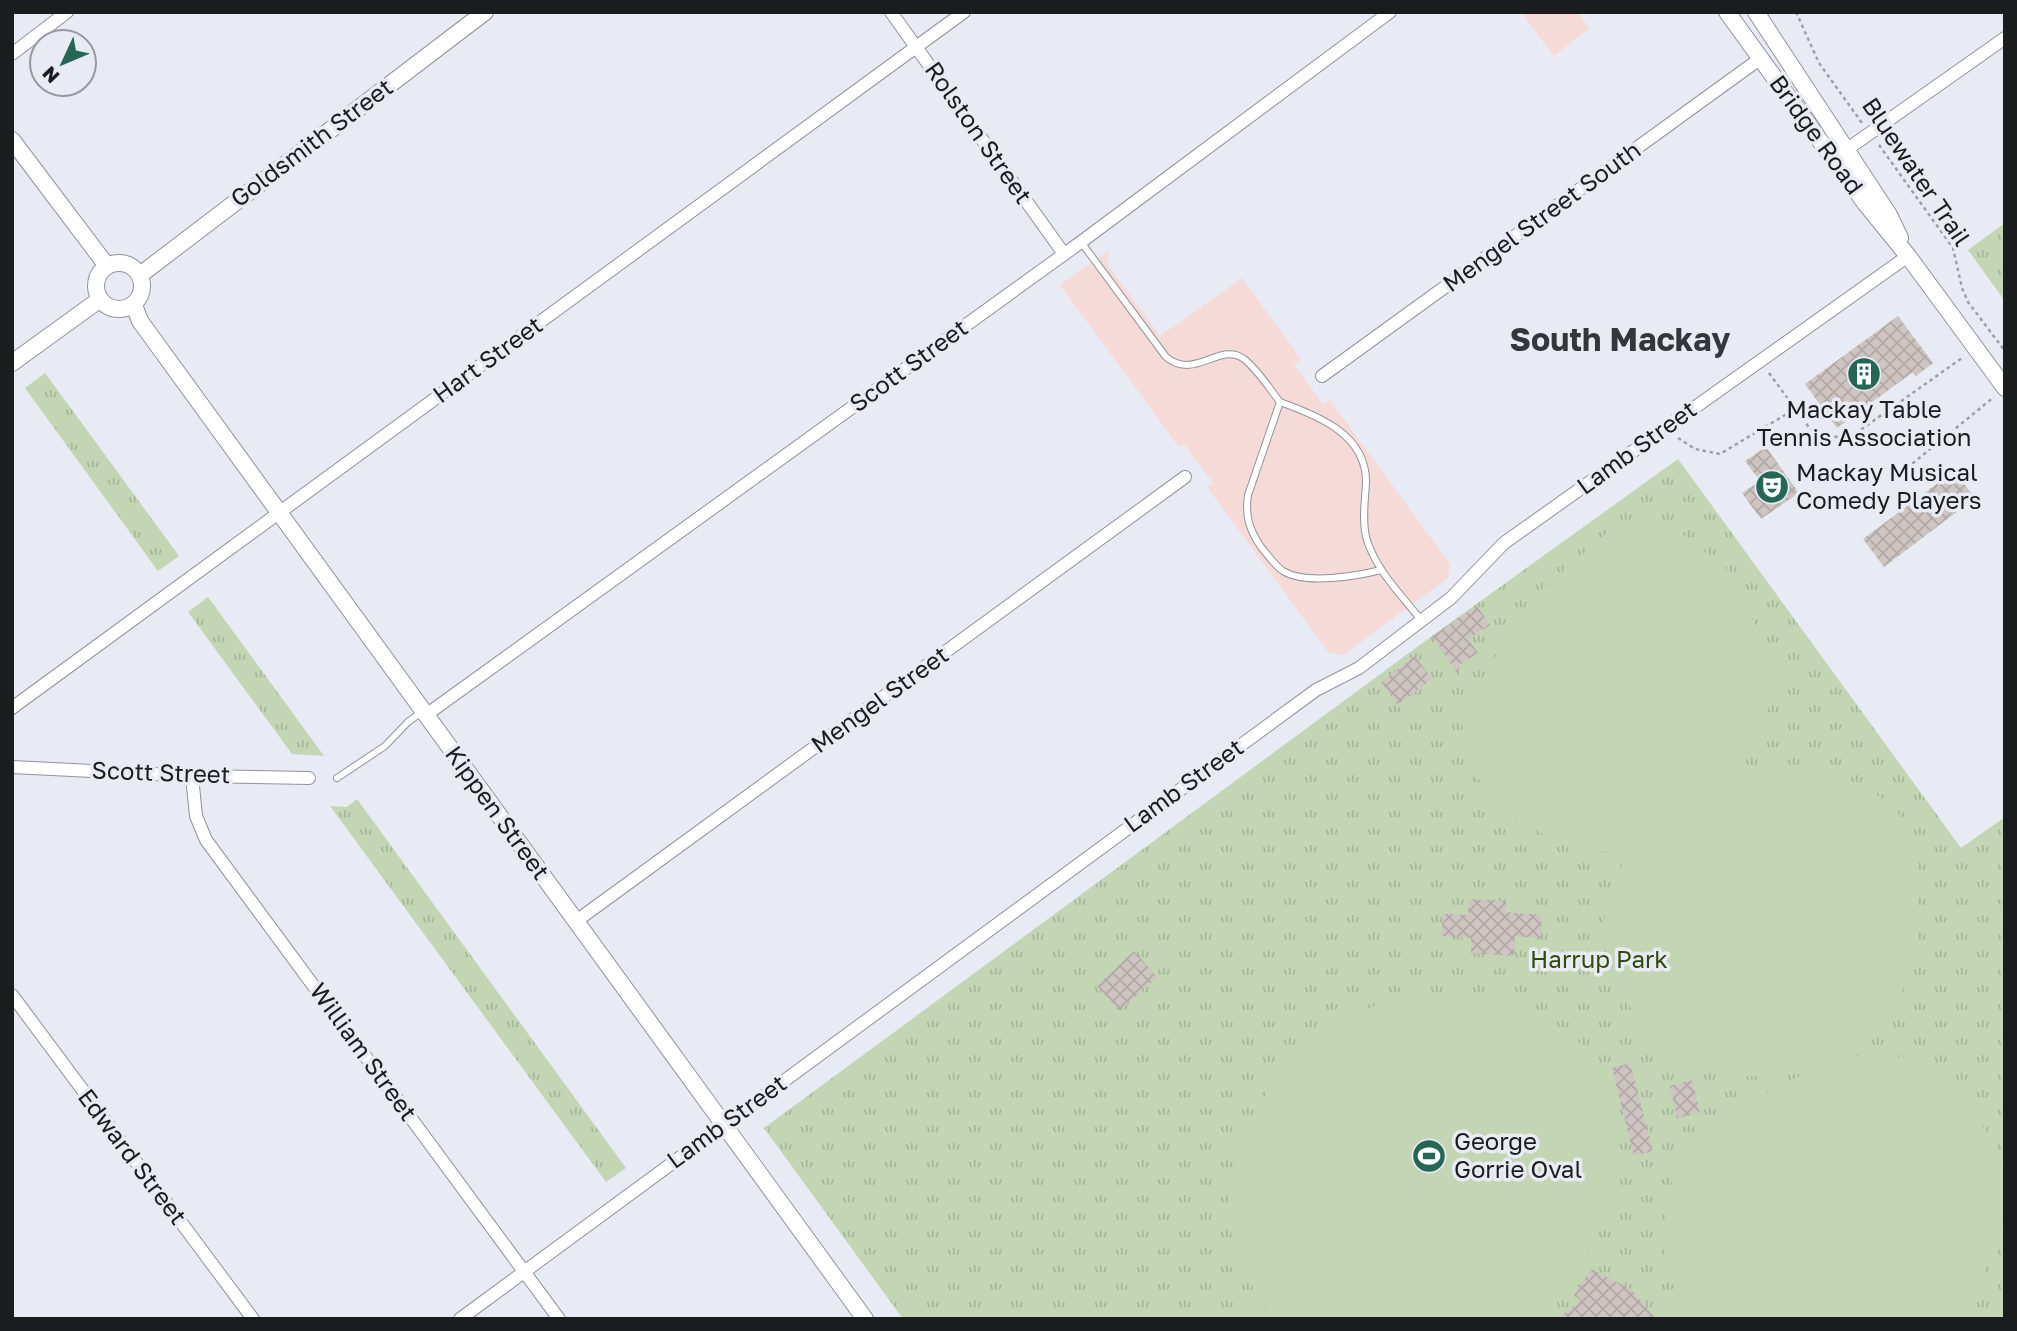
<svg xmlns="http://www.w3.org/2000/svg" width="2017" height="1331" font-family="'Golos Text',sans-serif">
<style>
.commercial{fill:#f5dad8}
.grass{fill:url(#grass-tufts)}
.pitch{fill:#c3d5b3}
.building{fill:url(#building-cross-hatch)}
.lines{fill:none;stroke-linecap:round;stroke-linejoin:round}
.service-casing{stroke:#90939a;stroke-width:8}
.minor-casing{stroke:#90939a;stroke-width:14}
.tertiary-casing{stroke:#90939a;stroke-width:18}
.path{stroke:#9d9fa5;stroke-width:2.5;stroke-dasharray:3.5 3.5;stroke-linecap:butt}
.service{stroke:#fff;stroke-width:6}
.minor{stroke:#fff;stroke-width:12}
.tertiary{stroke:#fff;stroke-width:16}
.labels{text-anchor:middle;stroke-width:7;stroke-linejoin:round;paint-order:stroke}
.street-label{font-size:24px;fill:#1b1c1e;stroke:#e8ebf3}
.poi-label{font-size:24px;fill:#1b1c1e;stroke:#e8ebf3;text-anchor:start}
.park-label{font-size:24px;fill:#304a0d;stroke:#e8ebf3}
.district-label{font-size:32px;font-weight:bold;fill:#34363c;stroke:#e8ebf3}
</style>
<defs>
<pattern id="grass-tufts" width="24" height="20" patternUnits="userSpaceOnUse" patternTransform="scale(1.75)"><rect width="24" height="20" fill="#c3d5b3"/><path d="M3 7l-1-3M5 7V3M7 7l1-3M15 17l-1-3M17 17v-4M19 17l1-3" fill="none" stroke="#a7b69a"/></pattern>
<pattern id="building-cross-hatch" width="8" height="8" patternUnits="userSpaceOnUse" patternTransform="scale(1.75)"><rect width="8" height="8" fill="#cec5c2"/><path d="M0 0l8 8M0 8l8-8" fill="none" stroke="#b0a9a6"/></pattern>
</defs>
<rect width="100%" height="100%" fill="#e8ebf3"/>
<g class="commercial">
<polygon points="1521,12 1578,12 1589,28 1554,56"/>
<polygon points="1109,250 1107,264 1160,336 1242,278 1301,359 1294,365 1323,404 1330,400 1450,564 1448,578 1343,655 1329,653 1208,488 1213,483 1184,444 1179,447 1060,285"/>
</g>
<g class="grass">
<polygon points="2005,223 2005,301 1968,250"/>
<polygon points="45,373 179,556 158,571 25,388"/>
<polygon points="1678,459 1961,848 2005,817 2005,1319 903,1319 764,1128 1432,636"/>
<polygon points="208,597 324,756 292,754 188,612"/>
<polygon points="357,799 626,1168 606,1182 330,806 347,807"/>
</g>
<g class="pitch">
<path d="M1614 527 1679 531 1729 571 1782 680 1747 750 1713 778 1806 766 1865 787 1889 804 1911 827 1917 856 1918 947 1903 990 1875 1035 1841 1059 1865 1055 1901 1057 1944 1082 1984 1128 2005 1176V1206L1999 1230 1966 1319H1687L1664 1261 1665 1207 1679 1157 1699 1130 1803 1074C1772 1074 1737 1080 1707 1072 1696 1069 1672 1058 1663 1051 1639 1034 1605 963 1603 934 1602 910 1619 874 1627 852L1575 851 1532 828 1496 801 1471 770 1462 731 1466 703 1534 596Z"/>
<path d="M1457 993 1502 1000 1544 1017 1584 1046 1611 1093 1619 1132 1620 1172 1608 1211 1592 1248 1558 1296 1531 1319H1276C1262 1306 1256 1292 1247 1275 1239 1259 1230 1236 1229 1219 1228 1211 1230 1201 1231 1192 1237 1118 1290 1044 1358 1013 1391 997 1422 995 1457 993Z"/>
</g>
<g class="building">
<polygon points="1898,316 1933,363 1916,376 1913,372 1837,428 1805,384"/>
<polygon points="1766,447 1799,493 1761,519 1742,493 1760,481 1745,461"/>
<polygon points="1954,471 1975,498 1884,567 1863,539"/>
<polygon points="1477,606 1490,625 1468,639 1478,653 1459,665 1459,676 1432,636"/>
<polygon points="1415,656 1432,679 1398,705 1381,682"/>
<polygon points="1469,899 1506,901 1506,912 1542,915 1541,938 1515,936 1514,956 1471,953 1471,938 1441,936 1443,914 1468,915"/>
<polygon points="1134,951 1157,977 1120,1011 1097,986"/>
<polygon points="1630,1063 1653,1151 1634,1156 1612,1068"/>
<polygon points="1692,1080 1700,1113 1677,1118 1670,1086"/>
<polygon points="1591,1269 1631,1289 1656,1319 1557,1319 1581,1301 1574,1295"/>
</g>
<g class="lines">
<g class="service-casing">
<g id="service">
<path d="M1081 242 1166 357C1195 381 1220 341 1244 359 1258 370 1269 388 1280 402"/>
<path d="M1381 570C1357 576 1306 585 1283 571 1274 565 1268 555 1261 547 1249 529 1245 516 1248 495L1280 402C1319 416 1367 435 1366 483 1365 501 1362 519 1366 537 1375 569 1401 595 1422 621"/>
<polyline points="337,778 385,746 408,722 423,711"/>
</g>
</g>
<g class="minor-casing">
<g id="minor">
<polyline points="891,12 1064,254"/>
<polyline points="12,54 67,12"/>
<polyline points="1846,150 2005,38"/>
<polyline points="1322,376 1761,58"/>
<polyline points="12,708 964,12"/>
<polyline points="426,715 1081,242 1390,12"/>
<polyline points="12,767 192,776 309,778"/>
<polyline points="192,776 196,816 206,840 559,1319"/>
<polyline points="575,922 1185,477"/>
<polyline points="12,995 253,1319"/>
<polyline points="460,1319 1316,690 1359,668 1451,598 1504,543 1908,256"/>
</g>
</g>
<g class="tertiary-casing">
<g id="tertiary">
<polyline points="1727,12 1865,203 1908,256 2005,388"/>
<polyline points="1756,12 1889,215 1900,238"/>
<polyline points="12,140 107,266"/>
<circle cx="119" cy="286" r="23"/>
<polyline points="140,275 485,12"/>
<polyline points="134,305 140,321 865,1319"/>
<polyline points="12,363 99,300"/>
</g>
</g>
<g class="path">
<polyline points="1796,12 1819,63 1862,123"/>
<polyline points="1879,145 1953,248 1962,288 1968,302 2005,351"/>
<polyline points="1769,373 1808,426 1823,440 1859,431 1962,358"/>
<polyline points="1678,438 1695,449 1720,454 1795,409"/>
<polyline points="1907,468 1994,397"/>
</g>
<use href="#service" class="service"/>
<use href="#minor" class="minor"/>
<use href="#tertiary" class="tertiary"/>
</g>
<defs>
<g id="building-disc" transform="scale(1.75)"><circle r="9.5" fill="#266654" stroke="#e8ebf3"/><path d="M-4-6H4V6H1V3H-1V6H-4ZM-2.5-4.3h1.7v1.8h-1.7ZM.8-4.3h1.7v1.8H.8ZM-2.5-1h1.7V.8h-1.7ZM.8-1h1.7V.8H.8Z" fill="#fff"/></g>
<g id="theatre-disc" transform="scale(1.75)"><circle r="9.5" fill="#266654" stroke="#e8ebf3"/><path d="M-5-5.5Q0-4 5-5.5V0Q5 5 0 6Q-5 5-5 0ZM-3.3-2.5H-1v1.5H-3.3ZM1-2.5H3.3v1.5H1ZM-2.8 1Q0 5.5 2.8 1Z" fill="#fff"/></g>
<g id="stadium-disc" transform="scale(1.75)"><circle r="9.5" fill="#266654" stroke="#e8ebf3"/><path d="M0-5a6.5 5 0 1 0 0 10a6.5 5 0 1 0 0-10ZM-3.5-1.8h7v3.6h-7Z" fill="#fff"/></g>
</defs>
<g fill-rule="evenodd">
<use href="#building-disc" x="1864" y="374"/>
<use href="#theatre-disc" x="1772" y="487"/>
<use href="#stadium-disc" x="1429" y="1156"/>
</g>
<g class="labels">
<g class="street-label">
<text transform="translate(978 133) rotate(55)" y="8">Rolston Street</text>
<text transform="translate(1816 135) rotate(54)" y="8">Bridge Road</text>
<text transform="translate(312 143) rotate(-37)" y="8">Goldsmith Street</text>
<text transform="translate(1916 172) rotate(56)" y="8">Bluewater Trail</text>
<text transform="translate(1542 217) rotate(-36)" y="8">Mengel Street South</text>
<text transform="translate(488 360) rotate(-36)" y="8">Hart Street</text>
<text transform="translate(909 366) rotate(-36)" y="8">Scott Street</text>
<text transform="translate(1637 448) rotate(-36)" y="8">Lamb Street</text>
<text transform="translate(880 700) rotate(-36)" y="8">Mengel Street</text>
<text transform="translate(161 773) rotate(2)" y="8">Scott Street</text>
<text transform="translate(1184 786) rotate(-36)" y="8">Lamb Street</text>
<text transform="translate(497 813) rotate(54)" y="8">Kippen Street</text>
<text transform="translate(363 1052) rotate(54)" y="8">William Street</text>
<text transform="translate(727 1122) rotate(-36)" y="8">Lamb Street</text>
<text transform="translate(132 1157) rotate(53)" y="8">Edward Street</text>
</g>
<g class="poi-label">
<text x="1864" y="418" text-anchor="middle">Mackay Table<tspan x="1864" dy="28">Tennis Association</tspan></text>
<text x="1796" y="481">Mackay Musical<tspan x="1796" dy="28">Comedy Players</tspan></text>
<text x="1454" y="1150">George<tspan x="1454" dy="28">Gorrie Oval</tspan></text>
</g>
<g class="park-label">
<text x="1599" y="968">Harrup Park</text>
</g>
<g class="district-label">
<text x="1620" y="351">South Mackay</text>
</g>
</g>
<rect width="2017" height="1331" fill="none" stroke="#1b1c1e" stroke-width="28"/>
<g transform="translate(63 63) rotate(226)"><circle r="33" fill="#e8ebf3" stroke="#96989e" stroke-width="2"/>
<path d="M0-5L12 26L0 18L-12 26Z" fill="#266654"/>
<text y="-10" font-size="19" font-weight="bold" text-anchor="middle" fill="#1b1c1e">N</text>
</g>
</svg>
